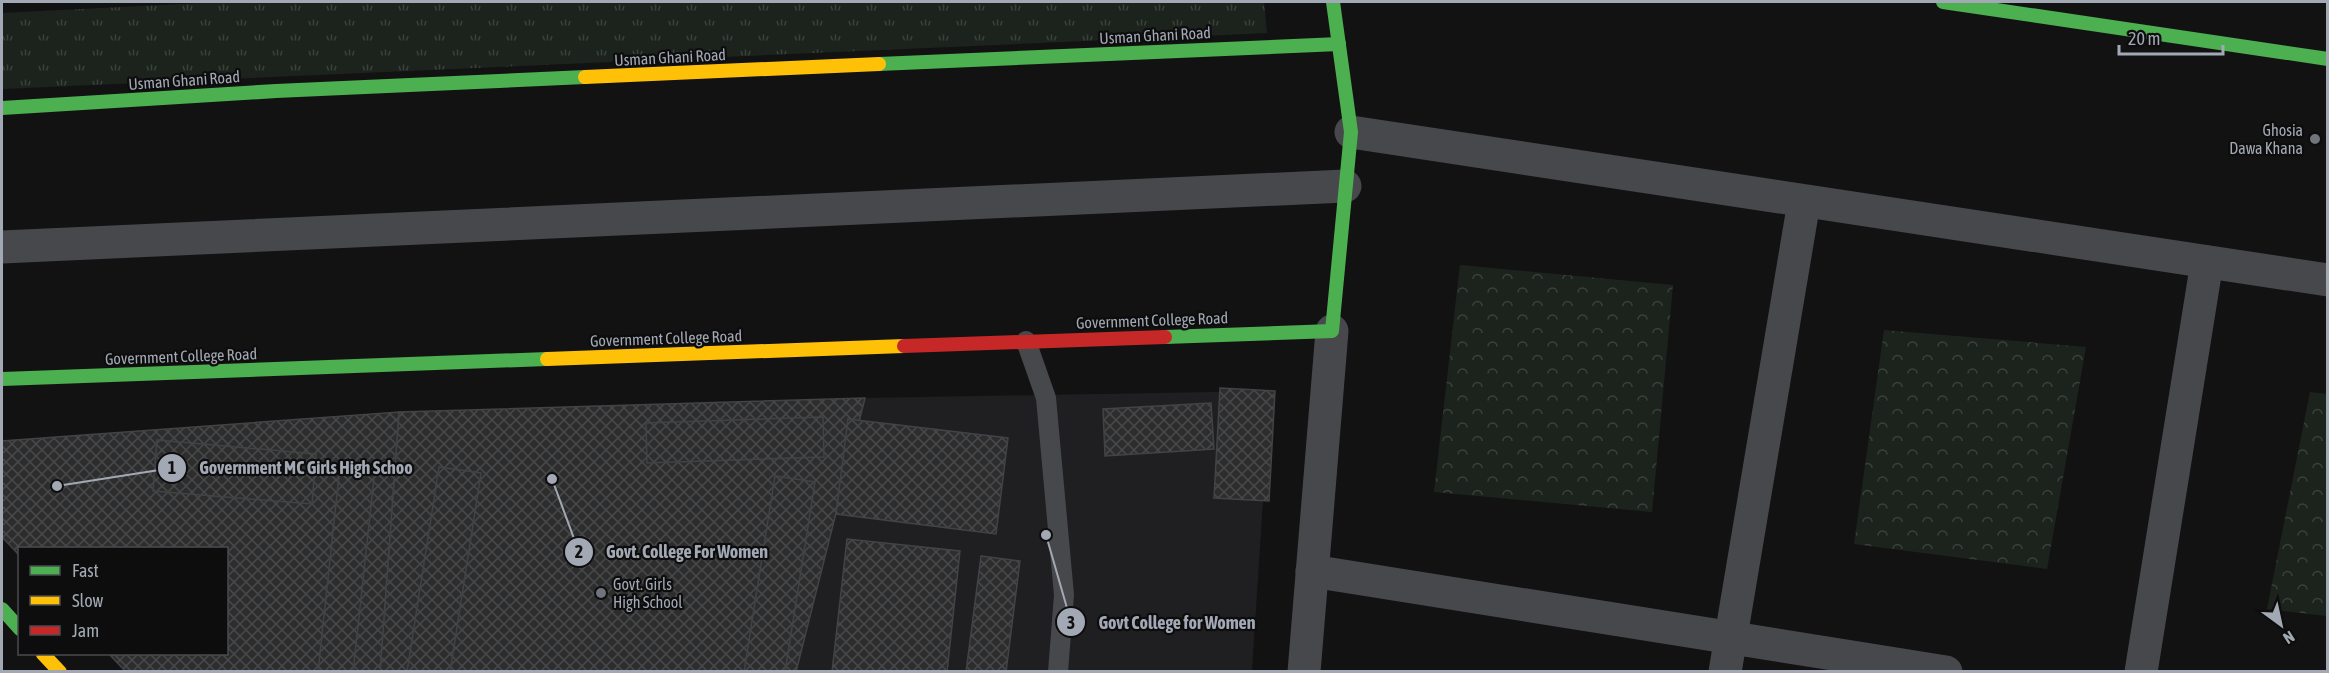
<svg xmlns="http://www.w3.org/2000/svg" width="2329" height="673" font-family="'Asap Condensed',sans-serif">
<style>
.built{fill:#1f1f21}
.grass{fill:url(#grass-tufts)}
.park{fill:url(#park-crowns)}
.building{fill:url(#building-cross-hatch);stroke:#424346;stroke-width:1.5}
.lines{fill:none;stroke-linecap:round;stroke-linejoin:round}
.lane{stroke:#47484b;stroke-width:20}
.street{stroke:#47484b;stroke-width:33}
.fast{stroke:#4caf50;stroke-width:14}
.slow{stroke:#ffc107;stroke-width:14}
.jam{stroke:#c62828;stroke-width:14}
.poi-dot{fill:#70747c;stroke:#0d0d0e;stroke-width:2}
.labels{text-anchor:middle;stroke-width:4.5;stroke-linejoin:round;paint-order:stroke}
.street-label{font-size:16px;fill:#a3a9b4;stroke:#0d0d0e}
.poi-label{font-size:16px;fill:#a3a9b4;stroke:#0d0d0e;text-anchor:end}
.leader{fill:none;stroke:#a3a9b4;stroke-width:2}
.callout-dot{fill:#a3a9b4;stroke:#0d0d0e;stroke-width:2}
.mark-label{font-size:18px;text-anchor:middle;font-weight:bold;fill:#111}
.callout-label{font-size:18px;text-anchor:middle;font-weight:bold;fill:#a3a9b4;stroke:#0d0d0e;stroke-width:4.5;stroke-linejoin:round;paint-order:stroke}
</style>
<defs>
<pattern id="grass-tufts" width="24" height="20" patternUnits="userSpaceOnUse" patternTransform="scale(1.5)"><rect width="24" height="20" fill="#1c231d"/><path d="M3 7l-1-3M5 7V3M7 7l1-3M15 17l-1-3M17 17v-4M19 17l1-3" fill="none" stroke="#3a403b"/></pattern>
<pattern id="park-crowns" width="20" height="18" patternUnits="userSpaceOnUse" patternTransform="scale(1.5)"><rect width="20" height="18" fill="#1c231d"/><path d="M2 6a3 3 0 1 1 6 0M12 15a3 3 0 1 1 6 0" fill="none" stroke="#3a403b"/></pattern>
<pattern id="building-cross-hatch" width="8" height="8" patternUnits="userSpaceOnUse" patternTransform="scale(1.5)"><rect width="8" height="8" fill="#2d2d2e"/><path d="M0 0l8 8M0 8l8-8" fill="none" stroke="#48494a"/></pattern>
</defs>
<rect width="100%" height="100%" fill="#121213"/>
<polygon class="built" points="1270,391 1252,671 796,672 865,398"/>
<polygon class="grass" points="223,2 1264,2 1267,33 2,89 2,13"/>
<g class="park">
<polygon points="1460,265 1673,285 1652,512 1434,492"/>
<polygon points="1884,330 2086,347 2047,569 1854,544"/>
<polygon points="2310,392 2327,394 2327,616 2267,609"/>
</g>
<g class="building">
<polygon points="1220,388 1275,391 1269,501 1214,498"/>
<polygon points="865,398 796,672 380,672 399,412"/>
<polygon points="1211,403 1214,449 1105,456 1103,409"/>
<polygon points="399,412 380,672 126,672 109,654 226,654 226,548 20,548 20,556 2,537 2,441"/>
<polygon points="823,417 824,457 647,463 646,423"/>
<polygon points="848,419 1008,438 996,534 836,514"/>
<polygon points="157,440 316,454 312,504 153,491"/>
<polygon points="340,466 375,469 353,672 318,672"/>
<polygon points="439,467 481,473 450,672 407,672"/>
<polygon points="775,476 815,482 785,672 744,672"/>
<polygon points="847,539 960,551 947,672 832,672"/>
<polygon points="981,556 1020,561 1006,672 966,672"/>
</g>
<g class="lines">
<polyline class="lane" points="1026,341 1046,398 1064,595 1058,672"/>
<g class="street">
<polyline points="1351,132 2328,280"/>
<polyline points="2,247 1345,186"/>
<polyline points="1312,571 1946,672"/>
<polyline points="1304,672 1332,331"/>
<polyline points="1725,672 1804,202"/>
<polyline points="2141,672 2207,262"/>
</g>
<g class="fast">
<polyline points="1943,2 2328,59"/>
<polyline points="879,64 1339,44"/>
<polyline points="2,108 276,91 585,77"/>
<polyline points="1165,337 1332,331 1351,132 1333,2"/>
<polyline points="2,379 547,359"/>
<polyline points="2,609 20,629"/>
</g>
<g class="slow">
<polyline points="585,77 879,64"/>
<polyline points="547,359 904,346"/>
<polyline points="43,654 60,672"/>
</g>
<polyline class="jam" points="904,346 1165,337"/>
</g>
<g class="poi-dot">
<circle cx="2315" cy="139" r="6"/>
<circle cx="601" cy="593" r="6"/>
</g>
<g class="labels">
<g class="street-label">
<text transform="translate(1155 35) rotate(-3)" y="6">Usman Ghani Road</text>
<text transform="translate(670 57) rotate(-3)" y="6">Usman Ghani Road</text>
<text transform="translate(184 80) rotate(-4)" y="6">Usman Ghani Road</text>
<text transform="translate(1152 320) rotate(-2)" y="6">Government College Road</text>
<text transform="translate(666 338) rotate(-2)" y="6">Government College Road</text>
<text transform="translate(181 356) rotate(-2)" y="6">Government College Road</text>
</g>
<g class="poi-label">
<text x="2303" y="136">Ghosia<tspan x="2303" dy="18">Dawa Khana</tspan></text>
<text x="613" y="590" text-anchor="start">Govt. Girls<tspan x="613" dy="18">High School</tspan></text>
</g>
</g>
<path class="leader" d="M57 486L172 468M552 479L579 552M1046 535L1071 622"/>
<g class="callout-dot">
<circle cx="57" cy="486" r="6"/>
<circle cx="552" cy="479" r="6"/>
<circle cx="1046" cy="535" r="6"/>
<circle cx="172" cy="468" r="15"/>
<circle cx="579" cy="552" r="15"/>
<circle cx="1071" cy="622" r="15"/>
</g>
<g class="mark-label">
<text x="172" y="474">1</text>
<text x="579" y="558">2</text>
<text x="1071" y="629">3</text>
</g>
<g class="callout-label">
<text x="306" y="474">Government MC Girls High Schoo</text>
<text x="687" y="558">Govt. College For Women</text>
<text x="1177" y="629">Govt College for Women</text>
</g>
<rect width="2329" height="673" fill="none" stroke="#a3a9b4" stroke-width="6"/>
<rect x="18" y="547" width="210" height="108" fill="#0d0d0e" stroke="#494b50" stroke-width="1.5"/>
<rect x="30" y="566" width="30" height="9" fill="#4caf50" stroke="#494b50" stroke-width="1.5"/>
<text x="72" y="577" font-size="18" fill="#a3a9b4">Fast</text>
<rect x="30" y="596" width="30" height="9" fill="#ffc107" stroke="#494b50" stroke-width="1.5"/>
<text x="72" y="607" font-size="18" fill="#a3a9b4">Slow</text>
<rect x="30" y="626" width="30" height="9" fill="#c62828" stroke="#494b50" stroke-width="1.5"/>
<text x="72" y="637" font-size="18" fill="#a3a9b4">Jam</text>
<g transform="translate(2281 625) rotate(147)" stroke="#0d0d0e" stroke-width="4.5" paint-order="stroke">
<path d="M0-4.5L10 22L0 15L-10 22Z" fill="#a3a9b4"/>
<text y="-9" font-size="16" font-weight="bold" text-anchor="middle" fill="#a3a9b4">N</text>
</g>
<path d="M2119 45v9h104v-9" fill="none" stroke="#a3a9b4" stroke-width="3"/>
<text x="2128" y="45" font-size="18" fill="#a3a9b4" stroke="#0d0d0e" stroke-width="4.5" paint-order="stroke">20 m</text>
</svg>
